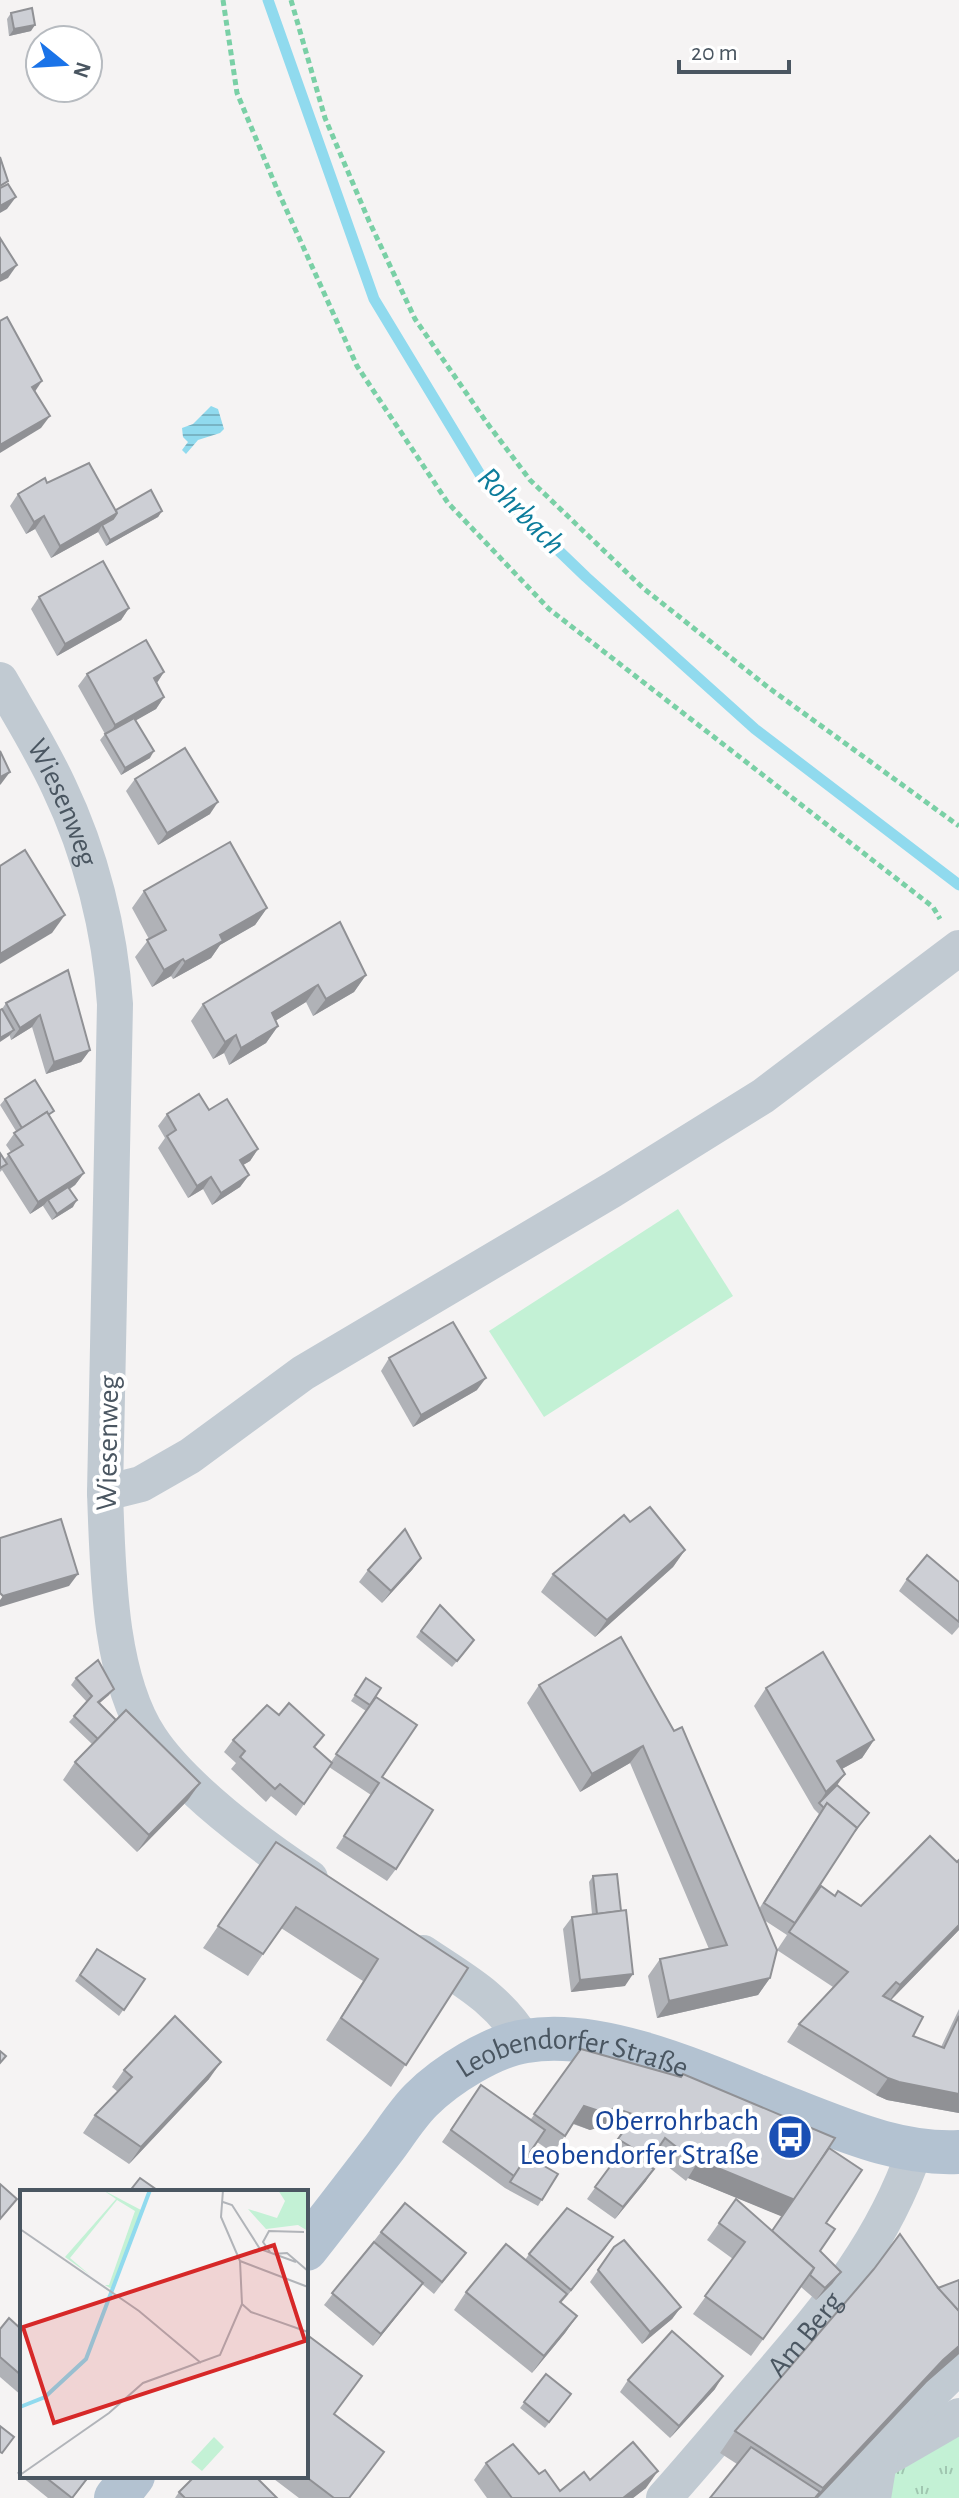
<svg xmlns="http://www.w3.org/2000/svg" width="959" height="2498" font-family="'Alegreya Sans',sans-serif">
<style>
.grass{fill:url(#grass-tufts)}
.park{fill:#c3f1d5}
.water{fill:url(#water-rules)}
.lines{fill:none;stroke-linecap:round;stroke-linejoin:round}
.stream{stroke:#90daee;stroke-width:11}
.path{stroke:#7ad0a6;stroke-width:5;stroke-dasharray:6 4;stroke-linecap:butt}
.minor{stroke:#c1cad2;stroke-width:36}
.major{stroke:#b3c2d1;stroke-width:44}
.wall{fill:#b0b2b7}
.shaded-wall{fill:#909195}
.building{fill:#cdcfd5;stroke:#909195;stroke-width:2}
.labels{text-anchor:middle;stroke-width:8;stroke-linejoin:round;paint-order:stroke}
.street-label{font-size:30px;fill:#4a5661;stroke:#fff}
.transit-label{font-size:30px;fill:#164399;stroke:#fff;text-anchor:end}
.water-label{font-size:32px;font-style:italic;fill:#0c7c9b;stroke:#fff}
.inset-river{fill:none;stroke:#90daee;stroke-width:4}
.inset-road{fill:none;stroke:#b1b4b9;stroke-width:2}
.view{fill:#d62828;fill-opacity:0.15;stroke:#d62828;stroke-width:4}
.inset-edge{fill:none;stroke:#4a5661;stroke-width:4}
</style>
<defs>
<pattern id="grass-tufts" width="24" height="20" patternUnits="userSpaceOnUse" patternTransform="scale(2)"><rect width="24" height="20" fill="#c3f1d5"/><path d="M3 7l-1-3M5 7V3M7 7l1-3M15 17l-1-3M17 17v-4M19 17l1-3" fill="none" stroke="#a0c6b0"/></pattern>
<pattern id="water-rules" width="6" height="5" patternUnits="userSpaceOnUse" patternTransform="scale(2)"><rect width="6" height="5" fill="#90daee"/><path d="M0 2.5h6" fill="none" stroke="#78b4c4"/></pattern>
</defs>
<rect width="100%" height="100%" fill="#f5f3f3"/>
<polygon class="grass" points="959,2426 959,2498 882,2498 895,2470"/>
<polygon class="park" points="678,1209 733,1296 544,1417 489,1331"/>
<polygon class="water" points="211,406 218,409 224,429 220,433 198,440 186,454 182,450 188,442 183,437 182,428 193,424"/>
<g class="lines">
<polyline class="stream" points="268,0 374,299 481,476 586,577 755,729 959,885"/>
<g class="path">
<polyline points="223,0 237,93 277,189 357,366 448,503 549,609 933,907 940,919"/>
<polyline points="291,0 325,118 369,221 415,319 487,423 530,480 643,588 769,688 959,826"/>
</g>
<g class="minor">
<path id="s1" d="M0 680C20 715 42 750 59 787 91 854 110 930 115 1004L105 1493C108 1568 108 1674 150 1738 182 1787 260 1845 310 1878"/>
<polyline points="105,1493 141,1484 190,1456 303,1373 612,1190 763,1096 959,948"/>
<path d="M423 1953C463 1980 498 1998 524 2041"/>
<path id="s2" d="M664 2498C698 2460 731 2420 765 2381 829 2306 882 2245 915 2150"/>
<polyline points="833,2498 862,2472 959,2416"/>
<polyline points="873,2498 881,2449 888,2436 959,2366"/>
</g>
<g class="major">
<path id="s3" d="M306 2249C332 2216 358 2182 384 2148 396 2132 407 2114 421 2100 446 2075 492 2046 526 2041 606 2027 716 2080 789 2109 844 2130 899 2155 959 2152"/>
<polyline points="116,2498 133,2476"/>
</g>
</g>
<g class="wall">
<polygon points="11,13 31,31 9,36 7,19"/>
<polygon points="47,483 116,510 162,511 158,517 106,546 98,532 51,558 35,529 26,534 10,506 18,494"/>
<polygon points="39,597 129,608 121,620 57,656 31,609"/>
<polygon points="164,672 157,683 164,697 156,709 135,720 150,758 121,775 100,740 105,734 78,686 87,674"/>
<polygon points="135,779 210,814 158,845 126,791"/>
<polygon points="144,891 267,908 255,925 220,945 211,958 173,979 171,976 152,987 135,957 149,939 132,908"/>
<polygon points="68,970 90,1050 81,1062 46,1074 32,1027 11,1040 2,1009 6,1003"/>
<polygon points="366,975 354,992 313,1016 306,1002 275,1021 278,1026 266,1043 229,1065 224,1053 213,1059 191,1021 203,1004"/>
<polygon points="5,1099 50,1117 84,1173 75,1185 70,1189 73,1207 52,1220 43,1206 44,1205 30,1214 2,1170 0,1172 0,1153 4,1160 11,1152 6,1145 16,1131 0,1105"/>
<polygon points="209,1110 258,1149 250,1161 243,1165 249,1175 240,1187 212,1205 203,1189 188,1198 158,1148 165,1138 158,1126 167,1114"/>
<polygon points="389,1358 477,1390 413,1427 381,1371"/>
<polygon points="685,1550 673,1567 595,1637 541,1592 553,1574"/>
<polygon points="421,1558 412,1570 382,1603 359,1582 368,1570"/>
<polygon points="907,1579 959,1582 959,1627 952,1635 899,1591"/>
<polygon points="440,1605 469,1646 452,1667 416,1637"/>
<polygon points="621,1637 759,1909 819,1814 814,1809 754,1706 766,1688 874,1740 862,1758 842,1769 837,1785 852,1835 799,1918 835,1896 861,1906 959,1860 959,1930 891,2000 913,2036 941,2047 959,2009 959,2113 887,2100 876,2095 787,2042 799,2024 833,1987 777,1950 787,1935 764,1920 770,1978 758,1995 657,2018 648,1976 660,1959 709,1949 630,1763 580,1792 527,1703 539,1685"/>
<polygon points="76,1678 109,1695 99,1703 188,1800 137,1852 63,1780 75,1762 92,1744 69,1722 87,1702 71,1685"/>
<polygon points="366,1678 396,1869 387,1881 336,1848 371,1795 329,1767 296,1816 271,1796 266,1802 231,1769 236,1763 224,1752 233,1740 315,1748 331,1762 366,1711 351,1701"/>
<polygon points="276,1842 468,1968 391,2087 326,2040 363,1981 281,1928 248,1976 203,1948"/>
<polygon points="593,1876 625,1986 571,1992 563,1929 572,1917 592,1914 589,1882"/>
<polygon points="97,1949 145,1979 119,2016 75,1981"/>
<polygon points="581,2049 825,2153 826,2223 820,2251 841,2272 832,2284 816,2300 801,2287 751,2356 693,2314 733,2259 707,2240 736,2199 772,2231 782,2216 688,2178 686,2181 653,2155 647,2164 646,2181 615,2219 587,2199 614,2161 606,2156 622,2132 603,2126 590,2130 573,2124 553,2153 537,2142 527,2156 558,2174 538,2206 505,2188 442,2142 481,2085 531,2119"/>
<polygon points="124,2070 209,2079 129,2164 83,2133 95,2115 118,2092 112,2087"/>
<polygon points="381,2232 466,2253 434,2294 422,2284 373,2346 324,2305"/>
<polygon points="613,2237 561,2303 577,2316 565,2333 532,2373 454,2310 466,2292 525,2260 529,2254"/>
<polygon points="614,2247 681,2307 672,2319 642,2344 590,2282"/>
<polygon points="959,2280 959,2354 927,2382 818,2498 710,2498 737,2464 720,2453 735,2431 938,2288"/>
<polygon points="0,2329 22,2330 22,2396 0,2377"/>
<polygon points="306,2343 362,2376 334,2414 372,2469 350,2498 299,2498 270,2476 306,2476"/>
<polygon points="546,2374 571,2394 545,2428 520,2408"/>
<polygon points="628,2380 715,2389 670,2438 620,2392"/>
<polygon points="486,2463 539,2474 560,2491 590,2480 646,2488 633,2498 487,2498 474,2480"/>
<polygon points="22,2467 22,2476 90,2476 73,2498 48,2498 17,2473"/>
<polygon points="179,2492 277,2498 175,2498"/>
</g>
<g class="shaded-wall">
<polygon points="35,25 31,31 9,36 14,29"/>
<polygon points="16,197 7,209 0,213 0,206"/>
<polygon points="17,265 8,278 0,282 0,276"/>
<polygon points="42,381 34,393 32,387"/>
<polygon points="50,416 41,428 0,453 0,445"/>
<polygon points="162,511 158,517 106,546 110,540"/>
<polygon points="117,513 109,525 102,525 98,532 51,558 60,546"/>
<polygon points="44,516 35,529 26,534 34,522"/>
<polygon points="129,608 121,620 57,656 65,644"/>
<polygon points="164,672 156,684 154,678"/>
<polygon points="164,697 156,709 107,737 115,725"/>
<polygon points="154,751 150,758 121,775 125,768"/>
<polygon points="10,772 1,784 0,785 0,777"/>
<polygon points="218,802 210,814 158,845 167,833"/>
<polygon points="267,908 255,925 220,945 211,958 173,979 185,962 220,935"/>
<polygon points="65,915 52,933 0,964 0,954"/>
<polygon points="183,959 171,976 152,987 164,970"/>
<polygon points="366,975 354,992 313,1016 326,999"/>
<polygon points="318,985 306,1002 259,1031 272,1013"/>
<polygon points="40,1015 32,1027 11,1040 20,1028"/>
<polygon points="278,1026 266,1043 229,1065 241,1048"/>
<polygon points="14,1030 9,1036 0,1042 0,1038"/>
<polygon points="236,1035 224,1053 213,1059 225,1042"/>
<polygon points="90,1050 81,1062 46,1074 54,1062"/>
<polygon points="258,1149 250,1161 231,1172 240,1160"/>
<polygon points="84,1173 75,1185 49,1202 48,1200 44,1205 30,1214 38,1202"/>
<polygon points="249,1175 240,1187 212,1205 221,1193"/>
<polygon points="211,1177 203,1189 188,1198 197,1186"/>
<polygon points="77,1200 73,1207 52,1220 57,1214"/>
<polygon points="486,1378 477,1390 413,1427 421,1415"/>
<polygon points="685,1550 673,1567 595,1637 607,1620"/>
<polygon points="421,1558 412,1570 382,1603 391,1591"/>
<polygon points="78,1574 69,1586 0,1607 0,1600 3,1596"/>
<polygon points="114,1689 109,1695 94,1708 98,1702"/>
<polygon points="874,1740 862,1758 825,1778 837,1761"/>
<polygon points="643,1746 630,1763 580,1792 592,1774"/>
<polygon points="845,1774 833,1791 819,1803 826,1792"/>
<polygon points="200,1783 188,1800 137,1852 149,1835"/>
<polygon points="959,1925 959,1930 888,2003 900,1985"/>
<polygon points="633,1974 625,1986 571,1992 580,1980"/>
<polygon points="770,1978 758,1995 657,2018 669,2001"/>
<polygon points="221,2062 209,2079 129,2164 141,2147"/>
<polygon points="888,2078 959,2094 959,2113 887,2100 876,2095"/>
<polygon points="584,2106 615,2108 635,2115 622,2132 603,2126 590,2130 572,2123"/>
<polygon points="699,2160 795,2200 783,2217 688,2178"/>
<polygon points="654,2169 646,2181 615,2219 623,2207"/>
<polygon points="613,2237 605,2249 562,2302 571,2290"/>
<polygon points="841,2272 832,2284 816,2300 825,2288"/>
<polygon points="423,2283 414,2295 373,2346 381,2334"/>
<polygon points="681,2307 672,2319 642,2344 650,2332"/>
<polygon points="577,2316 565,2333 532,2373 544,2356"/>
<polygon points="959,2346 959,2354 927,2382 818,2498 816,2498 823,2488 943,2360"/>
<polygon points="723,2376 715,2389 670,2438 679,2426"/>
<polygon points="658,2471 646,2488 633,2498 623,2498"/>
</g>
<g class="building">
<polygon points="32,8 35,25 14,29 11,13"/>
<polygon points="0,157 8,181 0,186"/>
<polygon points="8,184 16,197 0,206 0,188"/>
<polygon points="0,238 17,265 0,276"/>
<polygon points="7,317 42,381 32,387 50,416 0,445 0,321"/>
<polygon points="89,463 117,513 60,546 44,516 34,522 18,494 45,478 47,483"/>
<polygon points="151,490 162,511 110,540 102,525 113,519 117,513 116,510"/>
<polygon points="103,561 129,608 65,644 39,597"/>
<polygon points="146,640 164,672 154,678 164,697 115,725 87,674"/>
<polygon points="134,718 154,751 125,768 105,734"/>
<polygon points="185,748 218,802 167,833 135,779"/>
<polygon points="0,751 10,772 0,777"/>
<polygon points="230,842 267,908 220,935 223,941 185,962 183,959 164,970 147,940 166,930 144,891"/>
<polygon points="25,850 65,915 0,954 0,866"/>
<polygon points="340,922 366,975 326,999 318,985 272,1013 278,1026 241,1048 236,1035 225,1042 203,1004"/>
<polygon points="68,970 90,1050 54,1062 40,1015 20,1028 6,1003"/>
<polygon points="2,1009 14,1030 0,1038 0,1010"/>
<polygon points="35,1080 54,1111 48,1115 47,1112 22,1128 5,1099"/>
<polygon points="199,1094 209,1110 227,1099 258,1149 240,1160 249,1175 221,1193 211,1177 197,1186 167,1136 176,1130 167,1114"/>
<polygon points="47,1112 84,1173 38,1202 8,1154 23,1145 14,1133"/>
<polygon points="0,1153 7,1164 0,1168"/>
<polygon points="68,1187 77,1200 57,1214 48,1200"/>
<polygon points="453,1322 486,1378 421,1415 389,1358"/>
<polygon points="650,1507 685,1550 607,1620 553,1574 624,1515 630,1522"/>
<polygon points="61,1519 78,1574 3,1596 0,1593 0,1538"/>
<polygon points="405,1529 421,1558 391,1591 368,1570"/>
<polygon points="927,1555 959,1582 959,1622 907,1579"/>
<polygon points="440,1605 474,1640 457,1661 421,1631"/>
<polygon points="621,1637 674,1731 682,1727 777,1950 770,1978 669,2001 660,1959 727,1945 643,1746 592,1774 539,1685"/>
<polygon points="823,1652 874,1740 837,1761 845,1774 826,1792 766,1688"/>
<polygon points="98,1660 114,1689 98,1702 116,1720 98,1739 74,1716 92,1696 76,1678"/>
<polygon points="366,1678 381,1688 370,1705 355,1695"/>
<polygon points="376,1697 417,1725 382,1777 433,1810 396,1869 344,1836 379,1783 336,1754"/>
<polygon points="289,1703 324,1735 314,1747 332,1763 304,1804 280,1784 275,1789 240,1757 245,1751 233,1740 267,1705 279,1715"/>
<polygon points="126,1710 200,1783 149,1835 75,1762"/>
<polygon points="837,1785 869,1813 854,1832 857,1828 827,1803 824,1808 819,1803"/>
<polygon points="827,1803 857,1828 795,1923 764,1903"/>
<polygon points="930,1836 957,1862 959,1860 959,1925 900,1985 896,1982 883,1996 923,2017 913,2036 944,2048 959,2016 959,2094 899,2082 888,2078 799,2024 848,1972 789,1932 821,1886 835,1896 838,1891 861,1906"/>
<polygon points="276,1842 468,1968 406,2065 341,2018 378,1959 296,1907 263,1954 218,1926"/>
<polygon points="617,1874 621,1911 597,1914 593,1876"/>
<polygon points="626,1910 633,1974 580,1980 572,1917"/>
<polygon points="97,1949 145,1979 124,2010 80,1975"/>
<polygon points="175,2016 221,2062 141,2147 95,2115 132,2077 124,2070"/>
<polygon points="581,2049 681,2077 683,2074 835,2138 795,2200 699,2160 698,2164 665,2138 651,2159 618,2139 635,2115 615,2108 602,2112 584,2106 565,2136 534,2114"/>
<polygon points="0,2051 6,2056 0,2063"/>
<polygon points="481,2085 545,2130 514,2176 451,2130"/>
<polygon points="829,2148 862,2170 826,2223 835,2229 820,2251 841,2272 825,2288 810,2275 814,2268 772,2231"/>
<polygon points="623,2149 654,2169 623,2207 595,2187"/>
<polygon points="527,2156 558,2174 542,2200 510,2182"/>
<polygon points="140,2178 160,2192 129,2192"/>
<polygon points="0,2184 17,2199 0,2219"/>
<polygon points="736,2199 814,2268 763,2339 705,2296 745,2242 719,2223"/>
<polygon points="405,2203 466,2253 442,2282 381,2232"/>
<polygon points="567,2208 613,2237 571,2290 529,2254"/>
<polygon points="900,2234 936,2285 959,2311 959,2346 943,2360 823,2488 735,2431 874,2269"/>
<polygon points="624,2240 681,2307 650,2332 598,2270 614,2247"/>
<polygon points="374,2242 423,2283 381,2334 332,2293"/>
<polygon points="506,2244 567,2294 560,2302 577,2316 544,2356 466,2292"/>
<polygon points="959,2280 959,2311 938,2288"/>
<polygon points="9,2318 22,2330 22,2376 0,2357 0,2329"/>
<polygon points="672,2331 723,2376 679,2426 628,2380"/>
<polygon points="310,2337 362,2376 334,2414 384,2452 349,2498 334,2498 305,2476 306,2476 306,2343"/>
<polygon points="546,2374 571,2394 549,2422 524,2402"/>
<polygon points="0,2426 14,2437 2,2453 0,2452"/>
<polygon points="633,2442 658,2471 623,2498 512,2498 486,2463 513,2444 539,2474 545,2470 560,2491 584,2472 590,2480"/>
<polygon points="751,2447 820,2492 815,2498 710,2498"/>
<polygon points="44,2476 89,2476 72,2498"/>
<polygon points="195,2476 255,2476 277,2498 185,2498 179,2492"/>
</g>
<defs>
<g id="bus-disc" transform="scale(2.3)"><circle r="9.5" fill="#1a4fb4" stroke="#fff"/><path d="M-5-6H5V4H4V6H2V4H-2V6H-4V4H-5ZM-3.5-4V0h7V-4ZM-3.5 1.2v1.5H-2V1.2ZM2 1.2v1.5H3.5V1.2Z" fill="#fff"/></g>
</defs>
<g fill-rule="evenodd">
<use href="#bus-disc" x="790" y="2137"/>
</g>
<g class="labels">
<g class="street-label">
<text dy="10" stroke="none"><textPath href="#s1" startOffset="138">Wiesenweg</textPath></text>
<text transform="translate(107 1443) rotate(-89)" y="10">Wiesenweg</text>
<text dy="10" stroke="none"><textPath href="#s3" startOffset="356">Leobendorfer Straße</textPath></text>
<text dy="10" stroke="none"><textPath href="#s2" startOffset="216">Am Berg</textPath></text>
</g>
<g class="transit-label">
<text x="759" y="2130">Oberrohrbach<tspan x="759" dy="34">Leobendorfer Straße</tspan></text>
</g>
<g class="water-label">
<text transform="translate(522 510) rotate(45)" y="11">Rohrbach</text>
</g>
</g>
<g transform="translate(20 2190)">
<rect width="288" height="288" fill="#f5f3f3"/>
<path d="M83 0 121 20 93 100 85 95H89L115 21 97 10 50 68 70 85 45 67 96 9Z" fill="#c3f1d5"/>
<path d="M258 0H288V41L278 35 246 39 228 19 257 28 265 11Z" fill="#c3f1d5"/>
<path d="M194 247 204 257 182 281 171 272Z" fill="#c3f1d5"/>
<path class="inset-river" d="M0 217 25 207 66 169 130 0"/>
<path class="inset-road" d="M203 0 201 27 220 71 222 114 231 122 288 142M203 12 212 15 240 59 276 72M0 39 119 121 181 173M250 62 243 52 249 41 284 42M253 64 267 63 288 81M220 71 288 97M0 285 89 223 123 193 200 165 222 114"/>
<path class="view" d="M254 55 285 151 34 233 3 137Z"/>
<rect width="288" height="288" class="inset-edge"/>
</g>
<g transform="translate(64 64) rotate(108)"><circle r="38" fill="#ffffff" stroke="#b7bbc0" stroke-width="2"/>
<path d="M0-6L14 30L0 20L-14 30Z" fill="#1a73e8"/>
<text y="-12" font-size="22" font-weight="bold" text-anchor="middle" fill="#4a5661">N</text>
</g>
<path d="M679 60v12h110v-12" fill="none" stroke="#4a5661" stroke-width="4"/>
<text x="691" y="60" font-size="24" fill="#4a5661" stroke="#ffffff" stroke-width="6" paint-order="stroke">20 m</text>
</svg>
